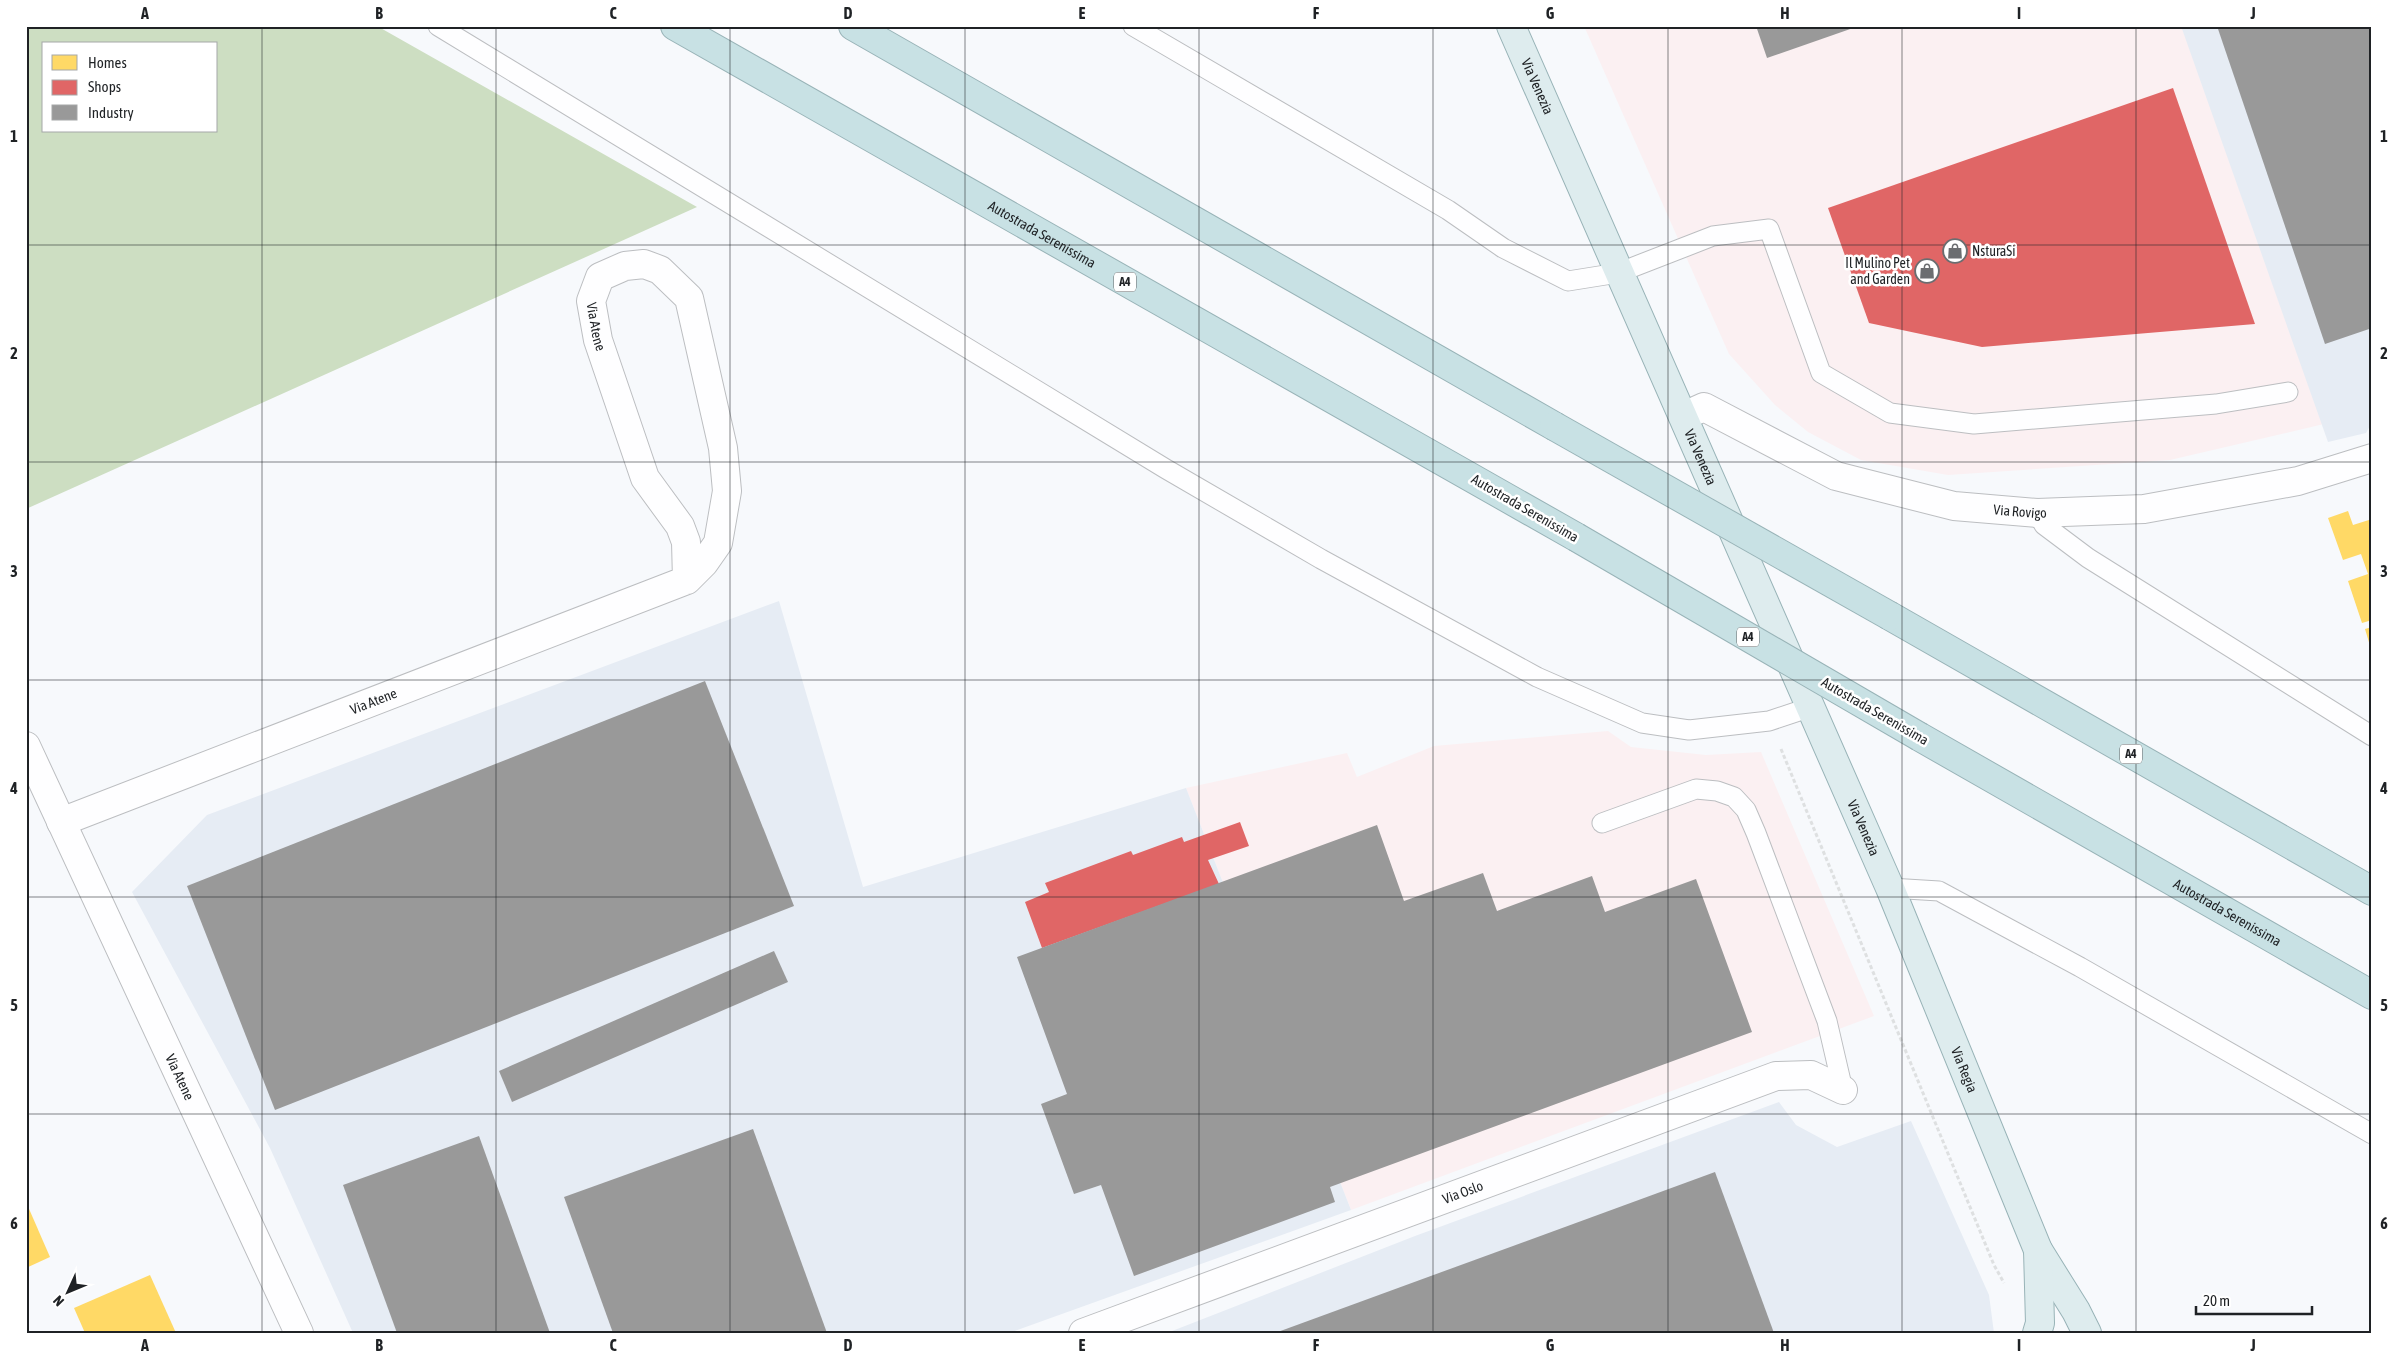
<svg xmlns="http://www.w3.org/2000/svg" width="2398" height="1359" font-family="'Asap Condensed',sans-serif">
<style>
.commercial{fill:#fbf0f2}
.built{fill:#e6ecf4}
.forest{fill:#cddec2;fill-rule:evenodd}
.homes{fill:#ffd966}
.shops{fill:#e06666}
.industry{fill:#999}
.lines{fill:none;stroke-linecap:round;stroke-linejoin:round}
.service-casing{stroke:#bcbec1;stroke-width:21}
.minor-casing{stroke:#bcbec1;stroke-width:30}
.primary-casing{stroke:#98b3b7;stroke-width:30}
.motorway-casing{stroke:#98b3b7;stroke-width:30}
.path{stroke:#dee0e1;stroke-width:3;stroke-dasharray:4 2.5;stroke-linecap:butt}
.service{stroke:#fefeff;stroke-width:19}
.minor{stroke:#fefeff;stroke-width:28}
.primary{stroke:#deecee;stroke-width:28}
.motorway{stroke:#c8e1e4;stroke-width:28}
.motorway-bridge-casing{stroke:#98b3b7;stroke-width:30;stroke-linecap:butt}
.motorway-bridge{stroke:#c8e1e4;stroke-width:28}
.grid{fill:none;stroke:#1f2225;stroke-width:1;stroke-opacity:0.55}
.labels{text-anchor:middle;stroke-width:5;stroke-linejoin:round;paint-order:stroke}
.shield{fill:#fff;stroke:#626466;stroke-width:1}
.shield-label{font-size:12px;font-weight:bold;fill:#1f2225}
.street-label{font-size:14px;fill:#1f2225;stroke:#fff}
.poi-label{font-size:14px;fill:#1f2225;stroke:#fff;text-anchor:start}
.neatline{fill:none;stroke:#1f2225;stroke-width:2}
.grid-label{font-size:16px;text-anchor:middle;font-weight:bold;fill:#1f2225}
</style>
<rect width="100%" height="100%" fill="#f7f9fc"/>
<g class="commercial">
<polygon points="1584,26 2183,26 2324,424 2170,460 1948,475 1861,460 1808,432 1775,405 1729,354"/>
<polygon points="1608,731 1631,747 1706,755 1761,752 1874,1016 1351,1210 1186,788 1347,753 1357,777 1434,746"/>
</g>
<g class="built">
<polygon points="2181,26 2372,26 2372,422 2366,433 2328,442"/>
<polygon points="779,601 863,887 1186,788 1351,1210 1009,1333 353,1333 270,1148 132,892 207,815"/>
<polygon points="1779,1102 1796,1125 1837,1147 1911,1121 1989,1295 1994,1333 1167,1333 1415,1236"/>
</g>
<path class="forest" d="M26 26H377L697 207 26 509ZM44 44H216V131H44Z"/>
<g class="homes">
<polygon points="2348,511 2353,525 2372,519 2372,620 2362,623 2348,581 2368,574 2361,554 2343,560 2328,518"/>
<polygon points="2372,627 2372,649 2371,649 2365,629"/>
<polygon points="26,1202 50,1257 26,1268"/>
<polygon points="150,1275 176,1333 85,1333 74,1308"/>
</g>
<g class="shops">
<polygon points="2173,88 2255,324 1982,347 1869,323 1828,208"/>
<polygon points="1240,822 1249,846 1208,860 1219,884 1042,948 1025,902 1049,892 1045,883 1131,851 1133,855 1182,837 1184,842"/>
</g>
<g class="industry">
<polygon points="1756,26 1856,26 1856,27 1767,58"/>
<polygon points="2217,26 2372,26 2372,328 2325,344"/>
<polygon points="705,681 794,906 275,1110 187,886"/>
<polygon points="1377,825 1404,901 1483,873 1497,911 1592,876 1605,912 1696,879 1752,1032 1330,1187 1335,1202 1134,1276 1101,1185 1074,1194 1041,1104 1067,1094 1017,957"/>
<polygon points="774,951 788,982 512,1102 499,1071"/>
<polygon points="753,1129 827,1333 613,1333 564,1197"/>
<polygon points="479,1136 550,1333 397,1333 343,1185"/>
<polygon points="1715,1172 1774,1333 1275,1333"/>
</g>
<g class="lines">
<g class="service-casing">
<g id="service">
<polyline points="438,26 1166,469 1321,559 1537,677 1642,723 1689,730 1769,721 1811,707"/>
<polyline points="1133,26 1448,210 1503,248 1568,281 1618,273 1713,236 1769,229 1821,373 1890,413 1974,424 2216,404 2288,392"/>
<polyline points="2037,513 2044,525 2088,558 2372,736"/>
<polyline points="1602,823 1696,789 1717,791 1734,797 1746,810 1756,833 1827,1021 1843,1090"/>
<polyline points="1890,888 1939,891 2080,967 2372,1134"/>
</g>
</g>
<g class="minor-casing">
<g id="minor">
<path id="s1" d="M1684 416 1704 407 1836 476 1954 506 2037 513 2144 509 2298 481 2372 458"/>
<path id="s2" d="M26 746 299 1333"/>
<path id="s3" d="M61 822 687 580 704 563 718 543 727 491 723 448 689 298 660 270 644 264 625 266 600 277 591 301 598 340 645 478 680 526 686 542 687 580"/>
<path id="s4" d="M1083 1333 1776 1076 1811 1075 1843 1090"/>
</g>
</g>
<g class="primary-casing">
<g id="primary">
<path id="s5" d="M1511 26 1890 888 2038 1250 2076 1311 2087 1333"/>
<polyline points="2037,1333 2040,1323 2038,1250"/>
</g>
</g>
<g class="motorway-casing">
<g id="motorway">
<path id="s6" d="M675 26 1576 537"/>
<polyline points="853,26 1554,426"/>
<polyline points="1890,616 2372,891"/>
<path id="s7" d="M1920 737 2372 995"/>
</g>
</g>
<polyline class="path" points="1781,749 1994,1265 2004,1283"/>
<use href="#service" class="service"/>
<use href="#minor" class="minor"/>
<use href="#primary" class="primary"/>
<use href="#motorway" class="motorway"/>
<g class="motorway-bridge-casing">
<g id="motorway-bridge">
<polyline points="1554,426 1890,616"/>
<polyline points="1576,537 1920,737"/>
</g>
</g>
<use href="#motorway-bridge" class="motorway-bridge"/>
</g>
<path class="grid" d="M262 26V1333M496 26V1333M730 26V1333M965 26V1333M1199 26V1333M1433 26V1333M1668 26V1333M1902 26V1333M2136 26V1333M26 245H2372M26 462H2372M26 680H2372M26 897H2372M26 1114H2372"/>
<defs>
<g id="shop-ring" transform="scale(1.25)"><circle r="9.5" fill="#fff" stroke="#6b6d70" stroke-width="1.5"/><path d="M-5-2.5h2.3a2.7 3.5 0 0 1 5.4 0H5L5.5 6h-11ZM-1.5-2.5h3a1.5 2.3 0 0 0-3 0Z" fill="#6b6d70"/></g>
</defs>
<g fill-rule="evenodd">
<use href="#shop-ring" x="1955" y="251"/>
<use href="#shop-ring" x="1927" y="271"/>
</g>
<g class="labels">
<g class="shield">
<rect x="1114" y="272.5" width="22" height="19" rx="4"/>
<rect x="1737" y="627.5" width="22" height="19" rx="4"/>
<rect x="2120" y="744.5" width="22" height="19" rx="4"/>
</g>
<g class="shield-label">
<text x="1125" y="286">A4</text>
<text x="1748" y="641">A4</text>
<text x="2131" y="758">A4</text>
</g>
<g class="street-label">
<text dy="5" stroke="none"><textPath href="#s5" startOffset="66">Via Venezia</textPath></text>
<text dy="5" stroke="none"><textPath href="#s6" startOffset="422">Autostrada Serenissima</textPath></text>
<text dy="5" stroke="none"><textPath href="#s3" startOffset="1125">Via Atene</textPath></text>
<text dy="5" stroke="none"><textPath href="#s5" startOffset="471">Via Venezia</textPath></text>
<text transform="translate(1525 508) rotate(30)" y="5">Autostrada Serenissima</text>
<text dy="5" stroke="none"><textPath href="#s1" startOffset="359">Via Rovigo</textPath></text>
<text dy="5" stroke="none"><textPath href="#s3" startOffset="335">Via Atene</textPath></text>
<text transform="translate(1875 711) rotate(30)" y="5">Autostrada Serenissima</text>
<text dy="5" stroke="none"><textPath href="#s5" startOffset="876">Via Venezia</textPath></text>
<text dy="5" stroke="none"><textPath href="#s7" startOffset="354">Autostrada Serenissima</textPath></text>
<text dy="5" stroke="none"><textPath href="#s5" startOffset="1138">Via Regia</textPath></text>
<text dy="5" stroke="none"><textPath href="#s2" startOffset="365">Via Atene</textPath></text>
<text dy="5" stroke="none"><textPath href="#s4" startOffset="405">Via Oslo</textPath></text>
</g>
<g class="poi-label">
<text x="1972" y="256">NsturaSi</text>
<text x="1910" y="268" text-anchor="end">Il Mulino Pet<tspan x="1910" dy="16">and Garden</tspan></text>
</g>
</g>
<rect width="2398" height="1359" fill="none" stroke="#ffffff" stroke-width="55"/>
<rect x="42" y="42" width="175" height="90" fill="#ffffff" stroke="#a5a7a8"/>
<rect x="52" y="55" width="25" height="15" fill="#ffd966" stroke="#a5a7a8"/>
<text x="88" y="68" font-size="15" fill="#1f2225">Homes</text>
<rect x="52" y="80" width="25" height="15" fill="#e06666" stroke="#a5a7a8"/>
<text x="88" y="92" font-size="15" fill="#1f2225">Shops</text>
<rect x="52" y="105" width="25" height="15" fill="#999999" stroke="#a5a7a8"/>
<text x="88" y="118" font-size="15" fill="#1f2225">Industry</text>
<g transform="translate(68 1292) rotate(226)" stroke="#ffffff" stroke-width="4" paint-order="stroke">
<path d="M0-4L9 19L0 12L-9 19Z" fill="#1f2225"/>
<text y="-8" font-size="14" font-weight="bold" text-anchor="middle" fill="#1f2225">N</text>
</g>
<path d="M2196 1306v8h116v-8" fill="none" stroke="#1f2225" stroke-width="2.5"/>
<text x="2203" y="1306" font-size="15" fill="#1f2225" stroke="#ffffff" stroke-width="4" paint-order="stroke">20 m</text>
<rect x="28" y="28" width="2342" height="1304" class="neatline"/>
<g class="grid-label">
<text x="145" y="19">A</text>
<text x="379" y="19">B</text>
<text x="613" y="19">C</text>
<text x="848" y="19">D</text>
<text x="1082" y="19">E</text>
<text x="1316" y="19">F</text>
<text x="1550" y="19">G</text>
<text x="1785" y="19">H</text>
<text x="2019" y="19">I</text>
<text x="2253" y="19">J</text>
<text x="14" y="142">1</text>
<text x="2384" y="142">1</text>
<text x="14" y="359">2</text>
<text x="2384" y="359">2</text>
<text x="14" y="577">3</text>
<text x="2384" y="577">3</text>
<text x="14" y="794">4</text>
<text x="2384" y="794">4</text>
<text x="14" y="1011">5</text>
<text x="2384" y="1011">5</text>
<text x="14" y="1229">6</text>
<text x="2384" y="1229">6</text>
<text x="145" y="1351">A</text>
<text x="379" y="1351">B</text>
<text x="613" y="1351">C</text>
<text x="848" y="1351">D</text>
<text x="1082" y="1351">E</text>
<text x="1316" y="1351">F</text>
<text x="1550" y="1351">G</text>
<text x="1785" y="1351">H</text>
<text x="2019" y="1351">I</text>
<text x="2253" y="1351">J</text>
</g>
</svg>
